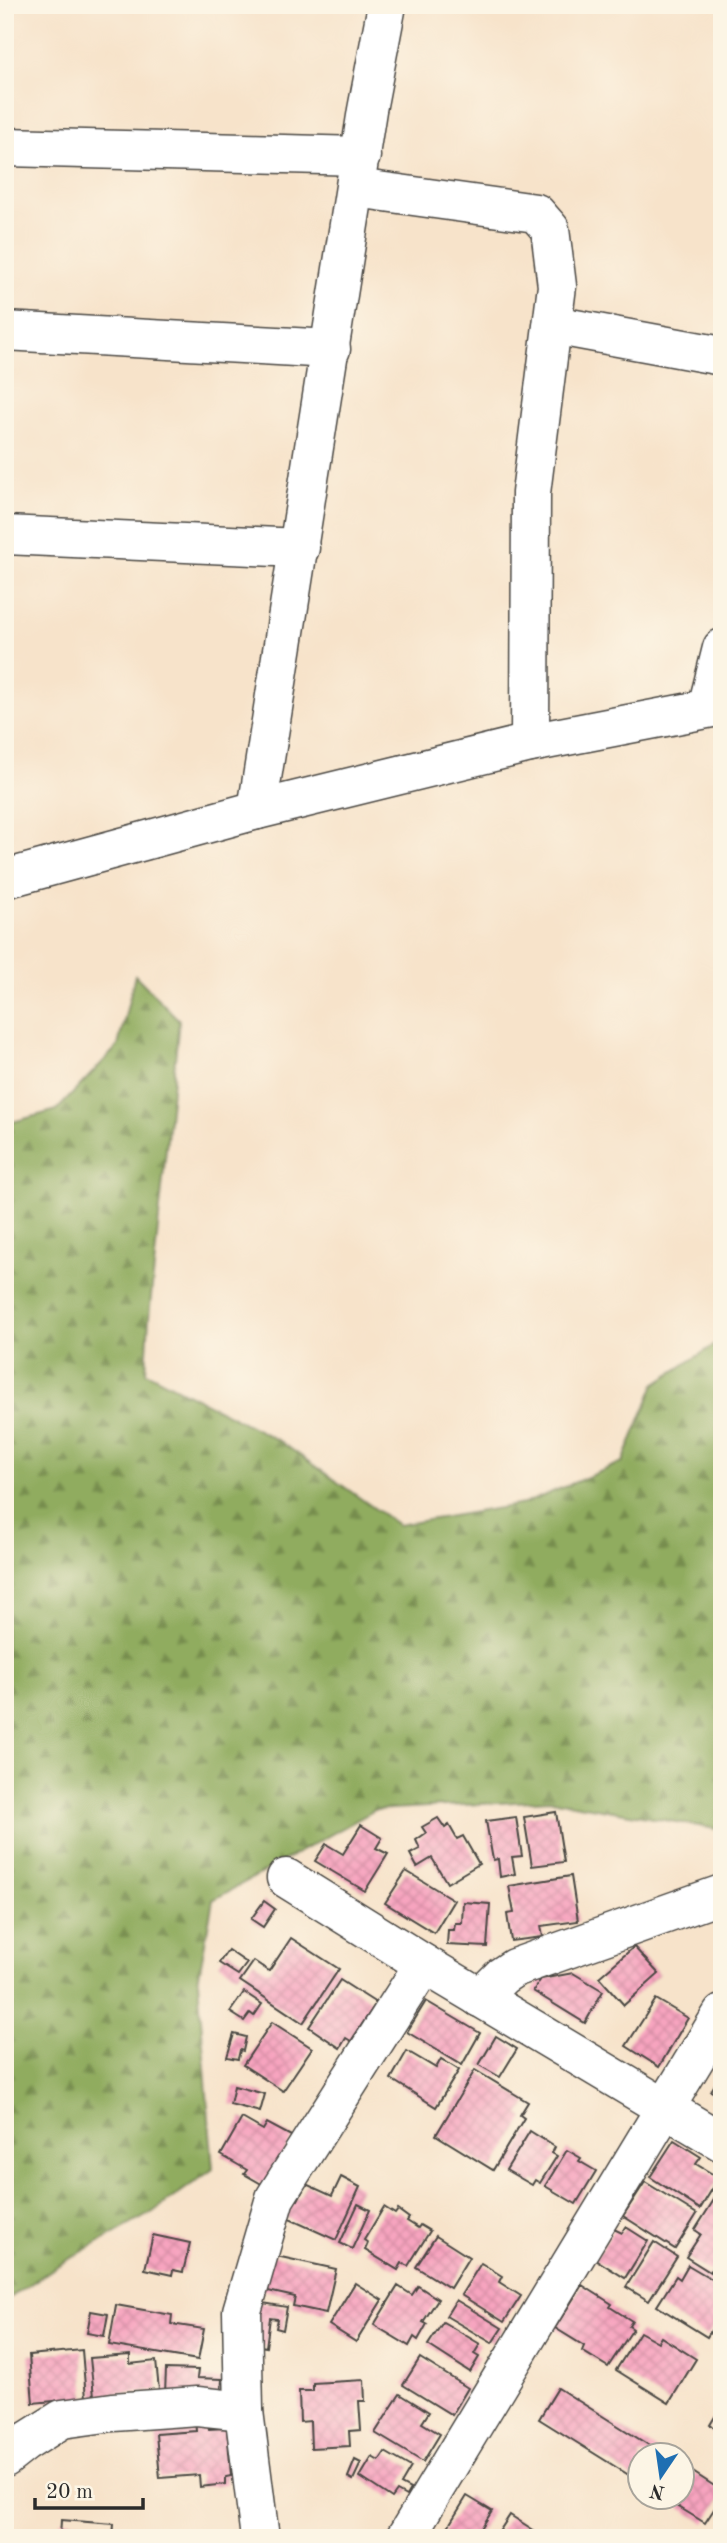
<svg xmlns="http://www.w3.org/2000/svg" width="727" height="2543" font-family="'Old Standard TT',serif">
<style>
.forest{fill:url(#forest-firs);stroke:#5e6c44;stroke-width:2}
.building{fill:url(#building-cross-hatch)}
.lines{fill:none;stroke-linecap:round;stroke-linejoin:round}
.minor-casing{stroke:#4a4743;stroke-width:41}
.minor{stroke:#fff;stroke-width:38}
</style>
<defs>
<pattern id="forest-firs" width="22" height="20" patternUnits="userSpaceOnUse" patternTransform="scale(1.75)"><rect width="22" height="20" fill="#90ac5e"/><path d="M5 1l3.5 6h-7zM16 11l3.5 6h-7z" fill="#768c4e"/></pattern>
<pattern id="building-cross-hatch" width="8" height="8" patternUnits="userSpaceOnUse" patternTransform="scale(1.75)"><rect width="8" height="8" fill="#f7a4bf"/><path d="M0 0l8 8M0 8l8-8" fill="none" stroke="#d48da4"/></pattern>
</defs>
<rect width="100%" height="100%" fill="#fcf5e5"/>
<filter id="ink" filterUnits="userSpaceOnUse"><feTurbulence type="fractalNoise" baseFrequency=".0143" numOctaves="2"/><feDisplacementMap in="SourceGraphic" scale="14" xChannelSelector="R" yChannelSelector="G"/><feConvolveMatrix kernelMatrix="1 2 1 2 8 2 1 2 1" color-interpolation-filters="sRGB"/></filter>
<filter id="wash" filterUnits="userSpaceOnUse"><feTurbulence type="fractalNoise" baseFrequency=".00686" numOctaves="4" result="noise"/><feDisplacementMap in="SourceGraphic" scale="28" xChannelSelector="R" yChannelSelector="G"/><feGaussianBlur stdDeviation="1.57" result="paint"/><feColorMatrix in="noise" values="0 0 0 0 0 0 0 0 0 0 0 0 0 0 0 0 0 1.4 0 .05"/><feComposite in="paint" operator="in"/></filter>
<g filter="url(#wash)">
<rect width="100%" height="100%" fill="#f7e3ca"/>
<polygon class="forest" points="135,975 179,1020 149,1317 146,1372 281,1442 398,1525 524,1504 623,1462 655,1384 722,1340 722,1830 550,1800 375,1810 213,1900 198,1981 213,2169 153,2212 57,2266 5,2301 5,1124 57,1110 118,1046"/>
<g id="blocks">
<g class="building">
<polygon points="556,1812 564,1862 532,1866 524,1817"/>
<polygon points="516,1817 522,1856 512,1857 515,1874 500,1877 498,1859 493,1860 486,1821"/>
<polygon points="438,1818 445,1828 449,1825 457,1839 463,1836 479,1864 447,1883 432,1858 417,1867 410,1854 420,1849 416,1840 426,1833 422,1827"/>
<polygon points="361,1825 382,1838 376,1848 388,1854 365,1891 315,1861 326,1844 343,1854"/>
<polygon points="406,1871 454,1900 434,1933 385,1903"/>
<polygon points="571,1876 578,1921 541,1926 543,1937 511,1941 507,1914 514,1913 509,1886"/>
<polygon points="264,1901 275,1909 263,1927 251,1919"/>
<polygon points="463,1902 490,1904 487,1947 447,1945 448,1930 454,1930 455,1923 462,1923"/>
<polygon points="291,1938 339,1969 303,2023 240,1981 254,1961 269,1971"/>
<polygon points="634,1947 659,1974 624,2005 599,1977"/>
<polygon points="228,1950 247,1963 238,1975 219,1963"/>
<polygon points="573,1973 603,1991 585,2023 533,1991 541,1979"/>
<polygon points="340,1980 376,2003 351,2041 346,2038 340,2048 309,2027"/>
<polygon points="244,1992 262,2004 254,2016 250,2013 244,2021 230,2012"/>
<polygon points="656,1999 688,2018 659,2067 626,2046"/>
<polygon points="426,2001 480,2033 462,2065 407,2032"/>
<polygon points="272,2022 312,2048 283,2091 243,2065"/>
<polygon points="234,2034 246,2037 243,2051 240,2050 238,2059 227,2057"/>
<polygon points="496,2036 517,2049 500,2077 479,2065"/>
<polygon points="407,2051 436,2068 441,2059 459,2070 436,2107 391,2079"/>
<polygon points="475,2070 528,2102 520,2115 524,2118 493,2170 436,2135"/>
<polygon points="722,2072 722,2097 711,2091"/>
<polygon points="234,2086 265,2094 260,2112 230,2104"/>
<polygon points="242,2118 263,2130 267,2123 293,2137 265,2186 244,2174 247,2170 221,2155"/>
<polygon points="530,2131 555,2147 552,2153 557,2156 540,2183 535,2180 532,2185 506,2170"/>
<polygon points="674,2140 701,2157 696,2164 719,2178 700,2209 650,2177"/>
<polygon points="567,2150 581,2158 579,2161 596,2171 576,2204 545,2186"/>
<polygon points="341,2177 360,2187 336,2240 285,2217 294,2199 298,2200 306,2184 332,2196"/>
<polygon points="645,2182 697,2214 675,2249 623,2216"/>
<polygon points="722,2187 722,2253 710,2272 686,2257 701,2234 695,2230"/>
<polygon points="358,2204 370,2210 352,2249 340,2243"/>
<polygon points="384,2207 395,2214 398,2210 409,2218 407,2221 418,2228 420,2225 430,2231 408,2266 402,2263 398,2270 365,2250 368,2243 364,2240"/>
<polygon points="626,2227 648,2241 625,2278 595,2259 614,2229 622,2233"/>
<polygon points="153,2235 190,2243 183,2272 173,2270 172,2275 145,2269"/>
<polygon points="436,2236 469,2257 450,2288 416,2267"/>
<polygon points="654,2242 677,2257 649,2301 626,2287"/>
<polygon points="267,2254 336,2269 326,2313 293,2306 295,2297 259,2289"/>
<polygon points="481,2263 502,2276 499,2282 521,2296 504,2322 461,2295"/>
<polygon points="688,2265 722,2285 722,2313 707,2337 657,2306 676,2276 680,2279"/>
<polygon points="355,2283 382,2300 356,2342 329,2325"/>
<polygon points="582,2285 612,2304 610,2307 632,2321 629,2326 633,2329 608,2367 582,2351 584,2346 555,2328"/>
<polygon points="398,2286 412,2295 418,2286 438,2299 423,2322 427,2324 418,2340 414,2337 409,2346 374,2325"/>
<polygon points="456,2300 502,2328 492,2343 446,2316"/>
<polygon points="257,2302 287,2307 283,2330 276,2328 278,2319 270,2318 266,2347 250,2344"/>
<polygon points="116,2305 172,2315 171,2324 204,2329 198,2360 109,2345"/>
<polygon points="91,2311 108,2314 104,2336 87,2333"/>
<polygon points="443,2322 480,2344 474,2354 479,2357 470,2372 428,2345"/>
<polygon points="640,2332 658,2342 661,2337 696,2359 669,2403 616,2370"/>
<polygon points="82,2350 86,2398 33,2403 29,2355"/>
<polygon points="130,2355 130,2364 156,2361 159,2390 94,2396 90,2358"/>
<polygon points="420,2358 468,2388 452,2415 403,2385"/>
<polygon points="166,2369 198,2370 197,2378 222,2379 221,2396 165,2394"/>
<polygon points="364,2380 365,2401 359,2401 361,2430 349,2431 350,2446 311,2448 310,2421 300,2422 299,2391 313,2391 313,2383"/>
<polygon points="558,2388 666,2456 640,2456 640,2482 539,2419"/>
<polygon points="400,2394 429,2412 422,2423 440,2434 423,2462 375,2433"/>
<polygon points="722,2405 722,2432 710,2425"/>
<polygon points="207,2418 209,2429 227,2428 231,2476 226,2477 226,2484 200,2487 199,2475 160,2478 156,2434 196,2431 195,2419"/>
<polygon points="385,2452 411,2467 401,2484 410,2489 406,2496 397,2491 392,2498 360,2477 372,2457 379,2461"/>
<polygon points="355,2460 361,2463 353,2480 348,2477"/>
<polygon points="682,2465 722,2491 722,2497 705,2523 664,2498 682,2498"/>
<polygon points="467,2496 492,2511 475,2538 441,2538"/>
<polygon points="510,2515 546,2538 495,2538"/>
<polygon points="61,2520 114,2524 113,2538 60,2538"/>
<polygon points="135,2533 185,2536 185,2538 135,2538"/>
</g>
</g>
</g>
<g filter="url(#ink)">
<use href="#blocks" fill-opacity="0" stroke="#4a4743" stroke-width="2"/>
<g class="lines">
<g class="minor-casing">
<g id="minor">
<polyline points="5,147 361,156"/>
<polyline points="356,188 536,213 550,229 557,286 531,493 530,743"/>
<polyline points="553,325 722,356"/>
<polyline points="5,331 331,349"/>
<polyline points="5,535 300,548"/>
<polyline points="707,708 722,648"/>
<polyline points="257,810 367,110 387,5"/>
<polyline points="5,879 257,810 530,743 722,706"/>
<polyline points="286,1878 424,1964 722,2142"/>
<polyline points="480,1998 502,1976 514,1968 722,1894"/>
<polyline points="5,2458 24,2443 62,2419 113,2412 197,2406 244,2411"/>
<polyline points="260,2538 244,2411 242,2311 275,2198 424,1964"/>
<polyline points="405,2538 722,2014"/>
</g>
</g>
<use href="#minor" class="minor"/>
</g>
</g>
<rect width="727" height="2543" fill="none" stroke="#fcf5e5" stroke-width="28"/>
<g transform="translate(661 2476) rotate(193)"><circle r="33" fill="#fcf5e5" stroke="#a8a49b" stroke-width="2"/>
<path d="M0-5L12 26L0 18L-12 26Z" fill="#1f6fb2"/>
<text y="-10" font-size="19" font-weight="bold" text-anchor="middle" fill="#2b2b2b">N</text>
</g>
<path d="M35 2498v10h108v-10" fill="none" stroke="#2b2b2b" stroke-width="3.5"/>
<text x="46" y="2498" font-size="21" fill="#2b2b2b" stroke="#fcf5e5" stroke-width="5" paint-order="stroke">20 m</text>
</svg>
